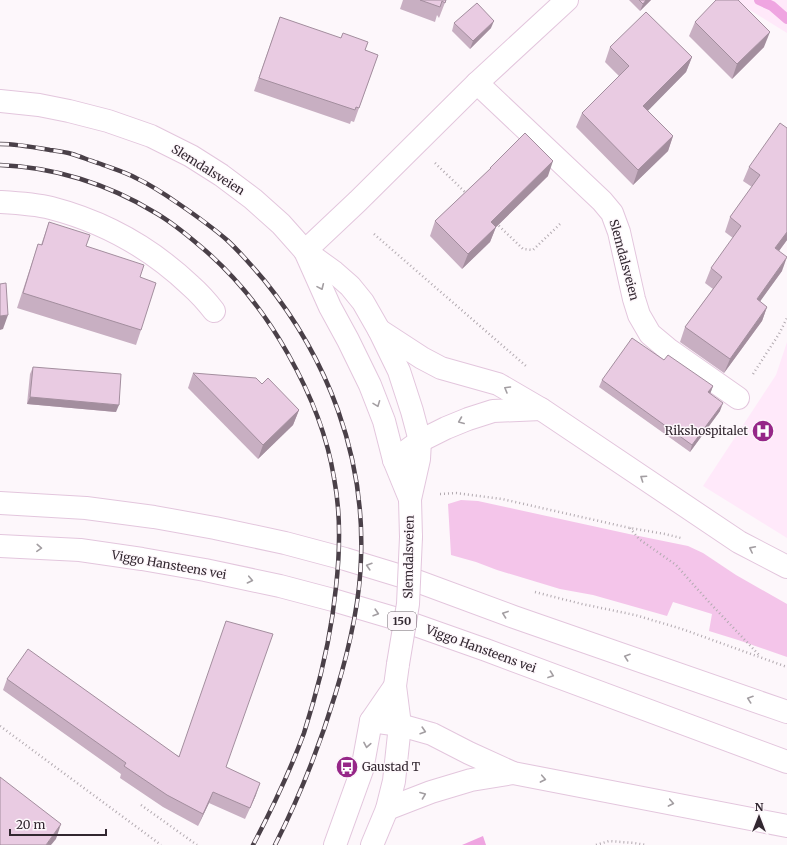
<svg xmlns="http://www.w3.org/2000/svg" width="787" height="845" font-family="Merriweather,serif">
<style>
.built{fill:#ffe9fa}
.green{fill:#f4c5ea}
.water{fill:#efa5e1}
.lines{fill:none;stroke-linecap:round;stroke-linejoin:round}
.stream{stroke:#efa5e1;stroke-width:10}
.minor-casing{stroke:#e3c6dd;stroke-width:24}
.secondary-casing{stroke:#e3c6dd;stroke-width:24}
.trunk-casing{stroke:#e3c6dd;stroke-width:24}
.path{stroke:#b2aab0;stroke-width:2.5;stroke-dasharray:1 3;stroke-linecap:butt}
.minor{stroke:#fff;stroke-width:22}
.secondary{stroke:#fff;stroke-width:22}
.trunk{stroke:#fff;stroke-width:22}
.rail-casing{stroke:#4a4048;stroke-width:4.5}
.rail{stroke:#fdf7fb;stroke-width:3;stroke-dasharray:9;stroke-linecap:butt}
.secondary-bridge-casing{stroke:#e3c6dd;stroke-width:24;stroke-linecap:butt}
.secondary-bridge{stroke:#fff;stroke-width:22}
.wall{fill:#c8afc2}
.shaded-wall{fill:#a38e9e}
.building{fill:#e9cbe2;stroke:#a38e9e}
.oneway{stroke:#a39ea2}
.labels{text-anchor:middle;stroke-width:3;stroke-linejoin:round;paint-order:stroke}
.shield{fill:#fdf7fb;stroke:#6f656d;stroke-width:1}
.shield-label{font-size:11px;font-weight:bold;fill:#322730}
.street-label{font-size:12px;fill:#322730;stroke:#fdf7fb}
.poi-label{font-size:12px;fill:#322730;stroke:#fdf7fb;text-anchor:end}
</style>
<rect width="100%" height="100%" fill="#fdf7fb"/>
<g class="built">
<polygon points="734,0 787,0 787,33"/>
<polygon points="787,342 787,538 703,486 776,375"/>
</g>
<polygon class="green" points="461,500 478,501 629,534 688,546 703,553 736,575 787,604 787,657 738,640 709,631 712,614 673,602 667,616 593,595 560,589 497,570 476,562 451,555 448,504"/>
<polygon class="water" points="483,836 486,845 462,845"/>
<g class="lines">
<polyline class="stream" points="759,0 772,6 787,19"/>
<g class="minor-casing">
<g id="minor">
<polyline points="477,83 602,201 612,213 619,232 634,299 639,315 650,334 668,349 738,398"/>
<path d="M0 202C17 203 35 204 51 208 105 222 151 248 191 286 200 294 207 302 214 311"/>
<polyline points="305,251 358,201 477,83 567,0"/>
</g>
</g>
<g class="secondary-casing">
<g id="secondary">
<polyline points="0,101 39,105 69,111 108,121 151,136 191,156 221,175 253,199 281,224 305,251 334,272 350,286 363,302 379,330 399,371 412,411 420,441 419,459 410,499 411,537"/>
<polyline points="305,251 330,307 348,340 370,385 384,421 394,460 410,499"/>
<polyline points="335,845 362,770 371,721 395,686"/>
<polyline points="372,845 387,809 394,781 400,725 395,686 398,664"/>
</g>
</g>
<g class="trunk-casing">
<g id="trunk">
<polyline points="379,330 422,358 441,368 498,384 541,409 739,542 787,567"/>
<polyline points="394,460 420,441 446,428 468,419 493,411 541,409"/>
<polyline points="0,503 86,508 154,517 215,528 285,543 345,559 414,580 514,617 787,712"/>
<polyline points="0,546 80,550 142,559 205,570 280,586 333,600 404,621 486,650 787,762"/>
<polyline points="371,721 400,725 432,734 469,753 513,773 787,826"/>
<polyline points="387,809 431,792 471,780 513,773"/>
</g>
</g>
<g class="path">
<polyline points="435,163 467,194"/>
<polyline points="496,223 523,249 533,250 560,224"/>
<polyline points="374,234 526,366"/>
<polyline points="753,374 779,334 787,318"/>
<polyline points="440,494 456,493 502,499 630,528 665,534 681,538"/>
<polyline points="630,528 639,539 676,565 709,602 760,656"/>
<polyline points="535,592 582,604 635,615 682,629 787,667"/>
<polyline points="0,726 161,845"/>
<polyline points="141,805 197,845"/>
<polyline points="596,845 609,841 634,843 646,845"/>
</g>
<use href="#minor" class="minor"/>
<use href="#secondary" class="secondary"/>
<use href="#trunk" class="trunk"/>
<g class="rail-casing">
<g id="rail">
<path d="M0 144C17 144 33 147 50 150 57 151 65 152 72 154 81 157 89 160 98 163 111 168 125 172 136 178 151 185 166 195 179 204 195 215 212 227 227 240 240 252 252 266 264 280 328 359 365 456 361 558 360 604 349 649 336 692 320 745 300 796 275 845"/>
<path d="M0 165C54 167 108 184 154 212 170 221 186 234 200 246 236 276 265 313 288 354 310 393 327 434 334 478 341 514 340 551 336 587 332 627 324 665 313 703 310 713 307 723 304 733 290 771 272 809 253 845"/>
</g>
</g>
<use href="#rail" class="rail"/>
<g class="secondary-bridge-casing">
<polyline id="secondary-bridge" points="398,664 408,604 411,537"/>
</g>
<use href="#secondary-bridge" class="secondary-bridge"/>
</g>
<g class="wall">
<polygon points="403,0 446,0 439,18 437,15 435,22 400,9"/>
<polygon points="629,0 651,0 640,11"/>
<polygon points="280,17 365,50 378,55 354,122 351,121 350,124 254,91"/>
<polygon points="695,22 764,47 732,79 689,36"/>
<polygon points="454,23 491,28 470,49 452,31"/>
<polygon points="610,47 692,57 686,72 647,111 673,136 668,151 633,185 576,127 582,113 619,76 605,62"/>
<polygon points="787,128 787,240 779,251 782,271 760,301 767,307 762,321 724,373 680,342 685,327 713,289 705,283 711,268 733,238 725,232 730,217 752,187 743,181 749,167"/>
<polygon points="490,168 548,176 496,227 490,242 462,269 430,236 435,221 490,169"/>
<polygon points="49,222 86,246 140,277 141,330 136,345 17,308 38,244 41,245"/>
<polygon points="664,360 713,386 710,394 720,411 690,452 599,387 602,380"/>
<polygon points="33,367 116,412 27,404 30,374"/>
<polygon points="193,373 299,410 293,425 258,459 188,388"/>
<polygon points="7,679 179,756 226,767 256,795 245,819 209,803 198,826 163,807 120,778 121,774 3,690"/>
</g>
<g class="shaded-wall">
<polygon points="646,0 651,0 640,11 643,4"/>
<polygon points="494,21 491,28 470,49 473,41"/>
<polygon points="770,32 764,47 732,79 737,64"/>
<polygon points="692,57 686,72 638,121 643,106"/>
<polygon points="673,136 668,151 633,185 638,170"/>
<polygon points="553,161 548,176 486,237 491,222"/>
<polygon points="496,227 490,242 462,269 468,254"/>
<polygon points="787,232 787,240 770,263 775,248"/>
<polygon points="787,257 782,271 751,314 757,299"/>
<polygon points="767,307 762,321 724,373 730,359"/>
<polygon points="8,315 3,329 0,330 0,316"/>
<polygon points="713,386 710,394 708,392"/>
<polygon points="30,397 119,405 116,412 27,404"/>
<polygon points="723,403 720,411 690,452 692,445"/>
<polygon points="299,410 293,425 258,459 263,445"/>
<polygon points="260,783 256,795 245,819 250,808"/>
<polygon points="213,792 209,803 198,826 203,814"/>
<polygon points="61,824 56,839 51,845 46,845"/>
</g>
<g class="building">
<polygon points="420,0 446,0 445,3 442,1 440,7"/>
<polygon points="639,0 646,0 643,4"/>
<polygon points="716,0 738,0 770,32 737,64 695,22"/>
<polygon points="477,3 494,21 473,41 454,23"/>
<polygon points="646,12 692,57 643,106 673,136 638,170 582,113 629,66 610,47"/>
<polygon points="280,17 341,38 343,33 368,42 365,50 378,55 359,108 356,107 355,110 259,78"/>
<polygon points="780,123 787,128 787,232 775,248 787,257 757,299 767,307 730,359 685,327 722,277 711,268 741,226 730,217 760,175 749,167"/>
<polygon points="525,133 553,161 491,222 496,227 468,254 435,221 491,168 490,168"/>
<polygon points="49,222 90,235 86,246 144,265 140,277 156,283 141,330 23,293 38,244 42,245"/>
<polygon points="6,283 8,315 0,316 0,284"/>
<polygon points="632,338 664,360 668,355 713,386 708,392 723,403 692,445 602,380"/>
<polygon points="33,367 121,374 119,405 30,397"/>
<polygon points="193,373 256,378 262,384 268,378 299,410 263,445"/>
<polygon points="226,621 273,634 226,767 260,783 250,808 213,792 203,814 167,795 124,766 126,763 7,679 28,649 179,757"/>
<polygon points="0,777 61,824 46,845 0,845"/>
</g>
<defs><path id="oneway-chevron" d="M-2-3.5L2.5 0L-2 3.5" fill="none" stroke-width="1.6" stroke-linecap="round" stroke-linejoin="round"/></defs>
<g class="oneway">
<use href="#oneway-chevron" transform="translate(321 287) rotate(66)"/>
<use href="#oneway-chevron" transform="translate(507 389) rotate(-150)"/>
<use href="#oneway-chevron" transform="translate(377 404) rotate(69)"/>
<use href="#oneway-chevron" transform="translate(461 421) rotate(158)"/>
<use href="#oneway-chevron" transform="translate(643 478) rotate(-146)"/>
<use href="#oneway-chevron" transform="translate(39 548) rotate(3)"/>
<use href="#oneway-chevron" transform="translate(752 549) rotate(-153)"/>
<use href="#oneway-chevron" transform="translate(369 566) rotate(-163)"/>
<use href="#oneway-chevron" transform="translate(250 580) rotate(12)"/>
<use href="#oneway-chevron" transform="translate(376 613) rotate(17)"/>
<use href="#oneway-chevron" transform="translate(505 614) rotate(-160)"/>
<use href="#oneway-chevron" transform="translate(627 657) rotate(-161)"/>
<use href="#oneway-chevron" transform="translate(551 675) rotate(20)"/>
<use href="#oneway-chevron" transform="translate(750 699) rotate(-161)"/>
<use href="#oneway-chevron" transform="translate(423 731) rotate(17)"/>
<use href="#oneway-chevron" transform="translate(367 745) rotate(100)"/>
<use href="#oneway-chevron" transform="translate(543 779) rotate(11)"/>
<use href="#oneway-chevron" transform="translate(423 795) rotate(-21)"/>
<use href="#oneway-chevron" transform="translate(671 803) rotate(11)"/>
</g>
<defs>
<g id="hospital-disc" transform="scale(1.15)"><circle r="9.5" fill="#962788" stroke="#fdf7fb"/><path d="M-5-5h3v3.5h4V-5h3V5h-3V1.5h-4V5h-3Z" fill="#fff"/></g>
<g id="bus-disc" transform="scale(1.15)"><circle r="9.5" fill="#962788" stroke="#fdf7fb"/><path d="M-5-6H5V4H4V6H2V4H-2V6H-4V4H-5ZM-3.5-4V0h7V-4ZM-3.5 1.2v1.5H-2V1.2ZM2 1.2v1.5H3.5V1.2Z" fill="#fff"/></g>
</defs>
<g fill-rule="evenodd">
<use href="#hospital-disc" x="763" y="431"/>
<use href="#bus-disc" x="347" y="767"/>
</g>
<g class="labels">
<rect class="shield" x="388" y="612" width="28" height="18" rx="3"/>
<g class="shield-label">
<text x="402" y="625">150</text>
</g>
<g class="street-label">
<text transform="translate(208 170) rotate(32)" y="4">Slemdalsveien</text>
<text transform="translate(624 260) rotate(75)" y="4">Slemdalsveien</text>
<text transform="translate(409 557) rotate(-89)" y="4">Slemdalsveien</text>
<text transform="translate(169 565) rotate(10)" y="4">Viggo Hansteens vei</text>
<text transform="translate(481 649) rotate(20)" y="4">Viggo Hansteens vei</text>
</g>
<g class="poi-label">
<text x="748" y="435">Rikshospitalet</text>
<text x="362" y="771" text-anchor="start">Gaustad T</text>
</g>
</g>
<g transform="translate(759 817)" stroke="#fdf7fb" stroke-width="3" paint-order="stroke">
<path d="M0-3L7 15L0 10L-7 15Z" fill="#322730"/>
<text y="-6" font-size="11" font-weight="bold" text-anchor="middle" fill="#322730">N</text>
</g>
<path d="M10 829v6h96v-6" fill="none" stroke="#322730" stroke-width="2"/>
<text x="16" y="829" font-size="12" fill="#322730" stroke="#fdf7fb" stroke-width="3" paint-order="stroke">20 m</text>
</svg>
